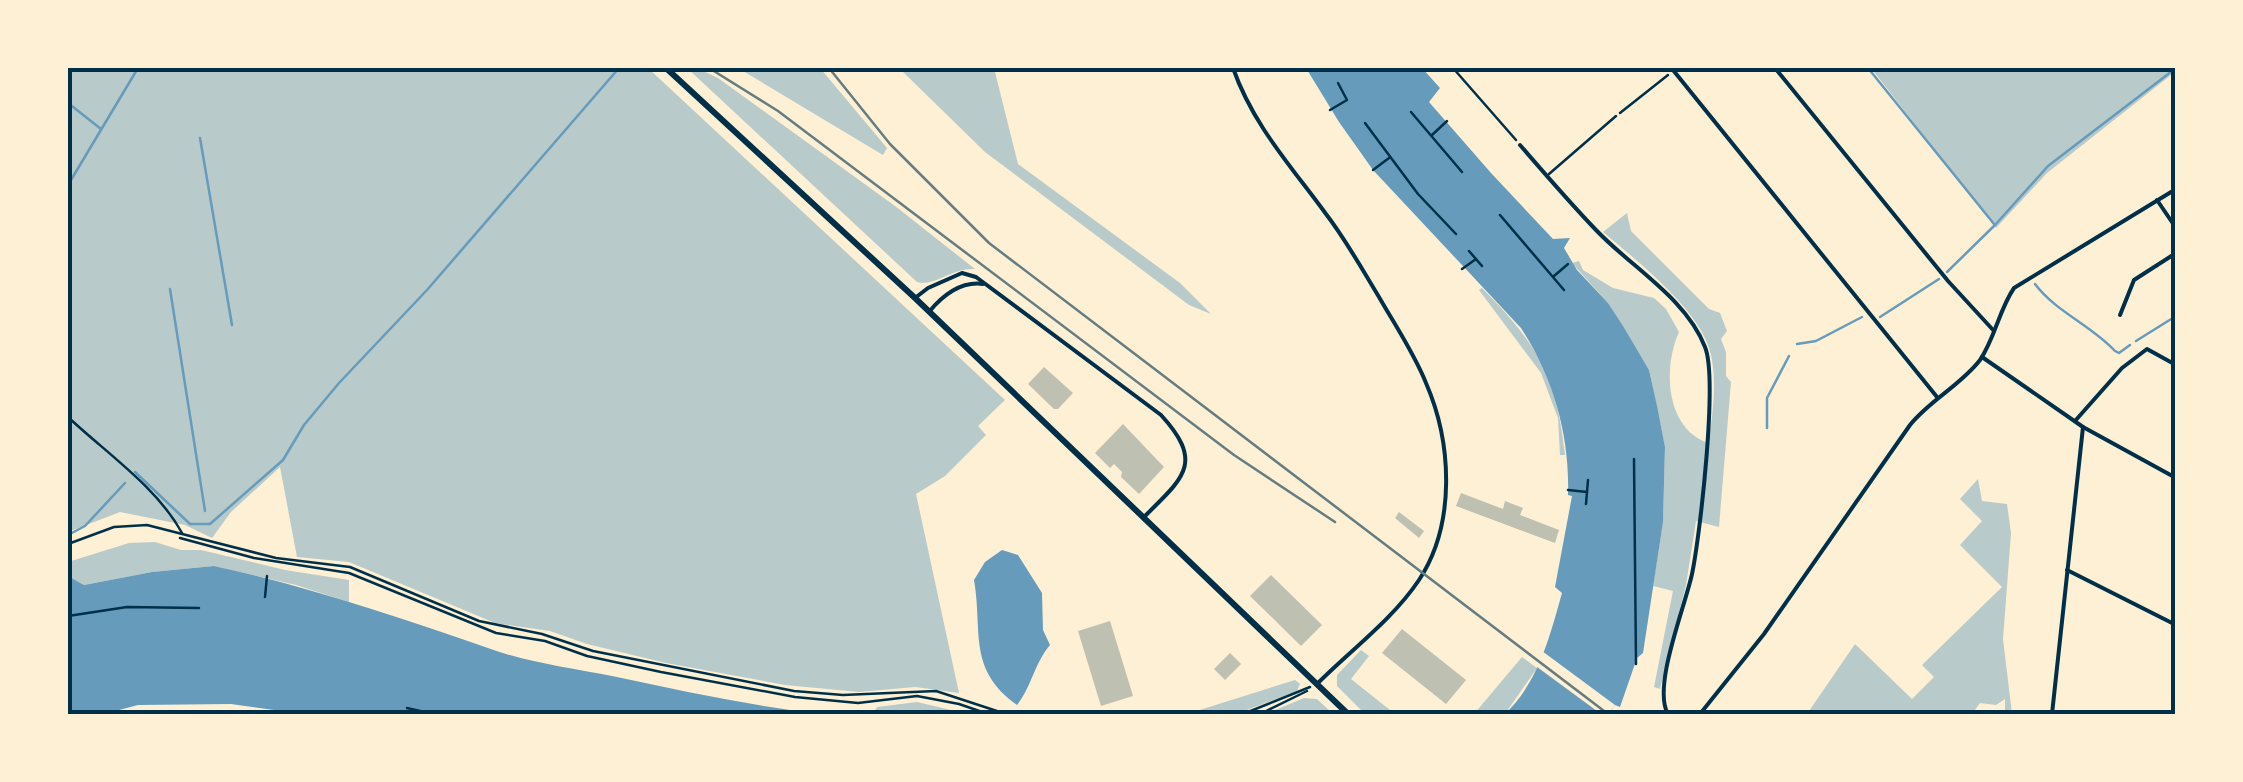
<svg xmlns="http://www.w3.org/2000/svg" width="2243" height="782" font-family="'PT Sans Narrow',sans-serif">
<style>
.green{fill:#b9caca}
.water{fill:#669bbc}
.pier{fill:#fdf0d5}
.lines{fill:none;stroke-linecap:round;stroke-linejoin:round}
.stream{stroke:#669bbc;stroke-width:2.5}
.building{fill:#bec0b2}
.path{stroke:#003049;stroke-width:2.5}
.service{stroke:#003049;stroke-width:2.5}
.minor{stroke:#003049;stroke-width:4}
.secondary{stroke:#003049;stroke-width:6}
.rail{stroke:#657d81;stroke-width:2.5}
.neatline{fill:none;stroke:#003049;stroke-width:4}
</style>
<rect width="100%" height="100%" fill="#fdf0d5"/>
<g class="green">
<polygon points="68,68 648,68 1005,400 978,426 986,435 945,476 916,494 959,693 915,687 859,692 785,685 666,663 587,644 550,631 495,623 349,562 297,557 280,467 231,512 212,538 185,525 120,512 68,532"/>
<path d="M687 68H697L718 78 895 206 975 269C950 268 935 287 917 282Z"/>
<polygon points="738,68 820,68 887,148 883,155"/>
<polygon points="899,68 994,68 1018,164 1180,283 1211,314 1189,305 985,152"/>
<polygon points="1871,68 2166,68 2171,75 2047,173 1996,228"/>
<path d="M1627 213 1631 231 1709 309 1720 313 1727 331 1721 339 1726 352V376L1731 382 1719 527 1696 521 1686 585 1660 689 1654 687 1673 591 1653 586 1663 521 1665 447 1649 370 1608 303 1572 263 1579 261 1583 270 1613 288 1654 298 1666 309 1679 332C1663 367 1665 428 1708 443 1713 416 1718 375 1709 348 1696 307 1636 260 1603 232Z"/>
<path d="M1482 288C1538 345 1556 375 1565 455H1560L1558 418 1541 373 1479 290Z"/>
<polygon points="1978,479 1982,501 2007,504 2011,533 2003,639 2012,714 2005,714 2005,699 1996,705 1980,703 1972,714 1807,714 1855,644 1912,699 1934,677 1922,665 2002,587 1960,545 1982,521 1960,499"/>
<polygon points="155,542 181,550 201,550 285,570 349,580 349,602 296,585 214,566 152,572 84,585 68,576 68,562 129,543"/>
<polygon points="1361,650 1369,656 1351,679 1395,714 1365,714 1337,686 1337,675"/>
<polygon points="1522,657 1537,668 1505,714 1474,714"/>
<polygon points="1295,680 1300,684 1297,691 1236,714 1187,714"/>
<polygon points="1304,698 1317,699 1333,714 1266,714"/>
<polygon points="917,702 968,714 873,714 877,707"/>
</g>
<g class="water">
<path d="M1306 68H1422L1440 88 1429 102 1491 173 1553 239 1570 238 1564 248 1577 270 1608 303 1623 326 1649 370 1657 406 1665 447 1663 522 1643 653 1637 658 1620 707 1615 705 1608 714H1505C1538 683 1550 636 1562 593L1555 587 1572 496 1568 495C1570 435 1553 377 1521 328L1373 170 1339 122Z"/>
<path d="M1002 550 1018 555 1042 593 1043 630 1050 645C1034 664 1032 686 1017 705 967 669 983 632 974 580L985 562Z"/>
<path d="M214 566C306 586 395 616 485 647 525 662 570 668 612 676 682 691 751 706 822 714H303L231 704 138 705 104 714H68V576L84 585 152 572Z"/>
</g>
<polygon class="pier" points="1542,651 1615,705 1608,714 1601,714 1533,664"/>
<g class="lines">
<g class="stream">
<polyline points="1868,68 1994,224"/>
<polyline points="68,103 101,129"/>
<polyline points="200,138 232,325"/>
<polyline points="68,185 138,68"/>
<polyline points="1947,272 1995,225 2048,166 2176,68"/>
<path d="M2035 284C2056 312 2091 325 2115 351L2119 353 2130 345"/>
<polyline points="170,289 205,511"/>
<polyline points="1880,317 1939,279"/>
<polyline points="2136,341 2176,316"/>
<polyline points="1797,344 1816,341 1862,317"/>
<polyline points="1767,428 1767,398 1789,356"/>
<polyline points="135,472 190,524 210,524 283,460 304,425 339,383 427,290 619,68"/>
<polyline points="68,535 85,526 125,483"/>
</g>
</g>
<g class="building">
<polygon points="1044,367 1073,393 1058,409 1054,409 1028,384"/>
<polygon points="1123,424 1164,467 1139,494 1121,477 1122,472 1114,464 1110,468 1095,453"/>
<polygon points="1461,493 1503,509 1505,501 1523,508 1520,515 1559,530 1555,543 1456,506"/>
<polygon points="1399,512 1424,531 1419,538 1395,518"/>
<polygon points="1271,575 1322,625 1301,646 1250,596"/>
<polygon points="1110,621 1133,696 1101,706 1078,631"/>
<polygon points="1402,629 1466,680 1446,704 1382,653"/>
<polygon points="1230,653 1241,664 1225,680 1214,669"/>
</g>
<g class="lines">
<g class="path">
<polyline points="1453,68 1516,140"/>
<polyline points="1330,110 1347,100 1338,83"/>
<polyline points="1411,112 1462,172"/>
<polyline points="1620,113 1668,75"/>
<polyline points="1365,123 1418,194 1456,234"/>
<polyline points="1432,135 1447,121"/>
<polyline points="1373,170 1389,158"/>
<polyline points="1500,215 1564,290"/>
<polyline points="1469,251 1482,266"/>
<polyline points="1462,269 1476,259"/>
<polyline points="1554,276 1568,264"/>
<path d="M68 417C105 452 157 487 182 533"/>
<polyline points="1634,459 1636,664"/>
<polyline points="1568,490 1587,492"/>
<polyline points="1586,504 1588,480"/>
<polyline points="180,538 254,558 349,573 496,633 545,641 587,656 661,672 795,697 858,703 917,696 959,704 988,714"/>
<polyline points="68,544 114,527 147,525 276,558 350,567 479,621 542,634 593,651 794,691 843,695 936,691 1006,714"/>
<polyline points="265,597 267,576"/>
<polyline points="68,616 127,607 199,608"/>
<polyline points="407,708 433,714"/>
<polyline points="1243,714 1310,687"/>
<polyline points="1260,714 1307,691"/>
</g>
<polyline class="service" points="1549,174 1616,116"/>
<g class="minor">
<path d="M1233 68C1253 125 1291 166 1326 214 1346 240 1362 269 1379 297 1395 325 1414 353 1426 383 1452 443 1456 524 1419 580 1393 619 1351 650 1318 683"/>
<polyline points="1677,68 1673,70 1937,397"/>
<polyline points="1775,68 1948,281 1994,331"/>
<path d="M1520 145C1545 174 1570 203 1596 230 1631 267 1686 298 1705 347 1718 379 1700 536 1692 574 1685 607 1652 687 1668 714"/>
<polyline points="2157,200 2176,228"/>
<path d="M915 298 928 288 962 273 976 277 1161 415C1205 463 1183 478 1145 516"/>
<path d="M929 312C943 295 961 281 983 284"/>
<polyline points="2120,315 2134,280 2176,253"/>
<polyline points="1982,357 2083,427 2176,478"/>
<polyline points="2075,421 2122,368 2147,349 2176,365"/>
<polyline points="2067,570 2176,625"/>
<path d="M1700 714 1764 634 1910 425C1930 400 1961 385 1980 360 1995 338 1999 310 2014 288L2176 189"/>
<polyline points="2052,714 2083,427"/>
</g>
<polyline class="secondary" points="666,68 915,298 1348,714"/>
<g class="rail">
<polyline points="709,68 778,111 1234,455 1335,522"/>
<polyline points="829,68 890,144 989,243 1608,714"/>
</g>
</g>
<rect width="2243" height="782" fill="none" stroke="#fdf0d5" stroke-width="140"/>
<rect x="70" y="70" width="2103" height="642" class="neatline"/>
</svg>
